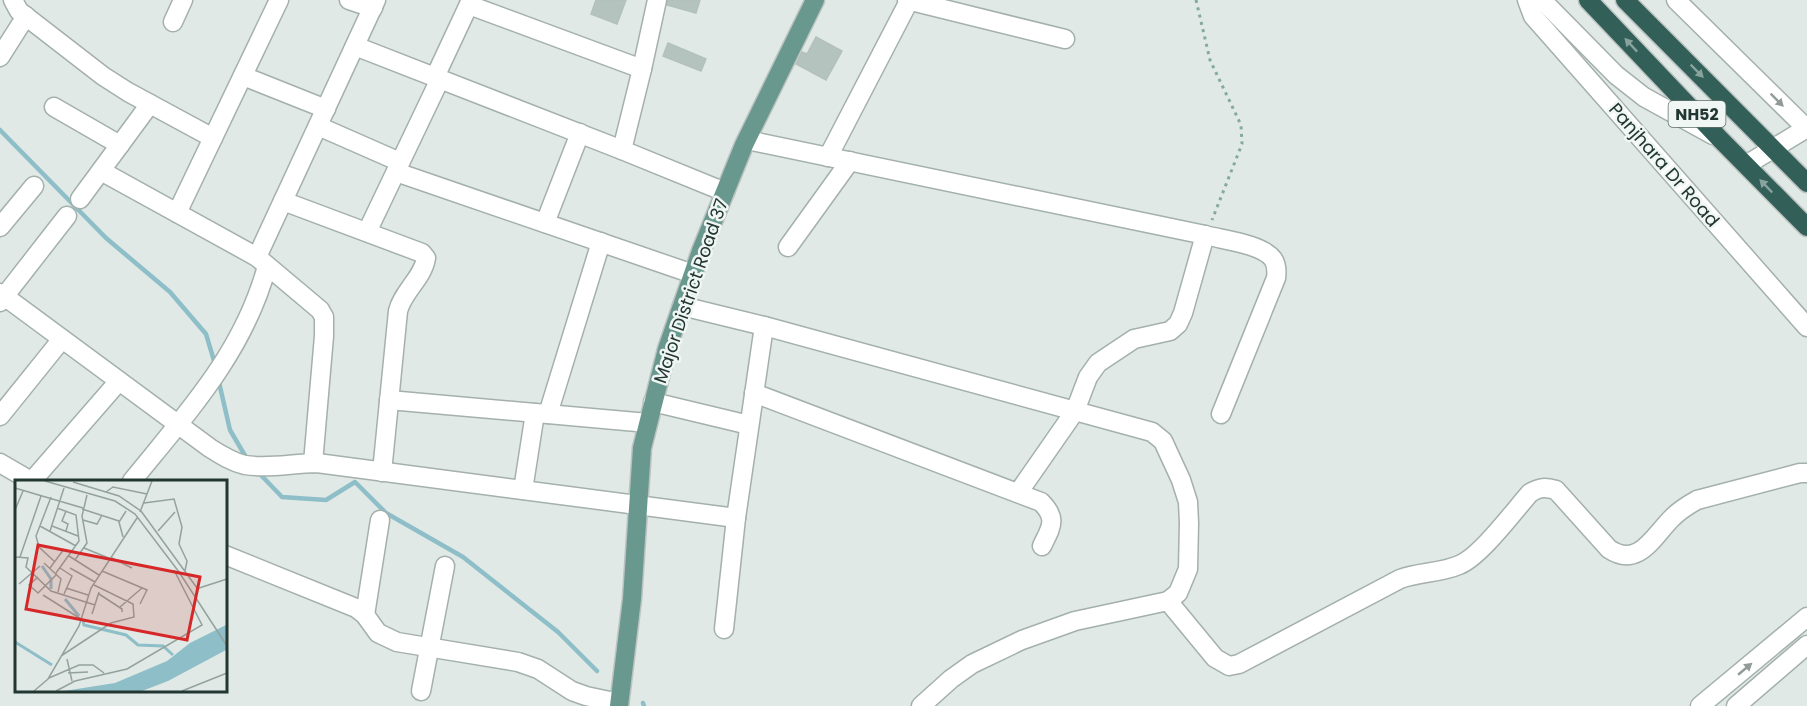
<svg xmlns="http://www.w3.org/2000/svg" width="1807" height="706" font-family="Poppins,sans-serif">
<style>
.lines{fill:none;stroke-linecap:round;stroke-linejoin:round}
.stream{stroke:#8ebec8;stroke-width:4.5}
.building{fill:#b5c3be;stroke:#b3c1bc;stroke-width:1.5}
.minor-casing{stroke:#a4b0ac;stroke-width:21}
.major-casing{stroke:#bdc3c2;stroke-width:21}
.highway-casing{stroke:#bdc3c2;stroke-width:21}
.path{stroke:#84a99e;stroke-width:3;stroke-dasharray:3 4.5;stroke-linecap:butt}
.minor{stroke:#fff;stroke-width:18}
.major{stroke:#69998e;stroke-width:18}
.highway{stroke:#325f57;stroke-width:18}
.oneway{fill:#88a39d}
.oneway2{fill:#919b98}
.labels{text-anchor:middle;stroke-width:5;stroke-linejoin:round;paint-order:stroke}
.shield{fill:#f0f6f3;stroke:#60706c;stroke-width:1.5}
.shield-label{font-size:16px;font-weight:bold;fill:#233732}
.street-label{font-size:18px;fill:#233732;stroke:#f0f6f3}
.inset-river{fill:none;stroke:#8ebec8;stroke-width:3}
.inset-road{fill:none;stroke:#94a29d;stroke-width:1.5}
.view{fill:#d62828;fill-opacity:0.15;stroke:#d62828;stroke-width:3}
.inset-edge{fill:none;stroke:#233732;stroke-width:3}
</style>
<rect width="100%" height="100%" fill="#e0e9e5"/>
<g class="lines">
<g class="stream">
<polyline points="0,130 106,238 170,292 206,334 215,364"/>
<polyline points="218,378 230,430 247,459"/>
<polyline points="258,472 282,497 326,500 355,482 386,513 463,557 558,632 597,671"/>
<polyline points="643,703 644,706"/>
</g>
</g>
<g class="building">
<polygon points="596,0 626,0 617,24 591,14"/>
<polygon points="668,0 700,0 696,13 667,5"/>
<polygon points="816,37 842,51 826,80 796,64 802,52 807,54"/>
<polygon points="668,43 706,59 701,71 663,56"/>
</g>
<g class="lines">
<g class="minor-casing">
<g id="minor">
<polyline points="13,0 19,11 103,76 128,92 213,138"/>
<polyline points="349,0 373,8"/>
<polyline points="907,0 1065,39"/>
<polyline points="1527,0 1533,16 1807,327"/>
<polyline points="1542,0 1616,75 1644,97 1713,135"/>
<polyline points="1676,0 1806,128"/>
<polyline points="469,5 642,69"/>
<polyline points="173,22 183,0"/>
<polyline points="355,46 622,150 725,192"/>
<polyline points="0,57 26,16"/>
<polyline points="243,76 326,109"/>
<polyline points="435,77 471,0"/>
<polyline points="54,107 120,145"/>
<polyline points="318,126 400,162"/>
<path d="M747 140 1205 235C1223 240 1262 244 1273 259 1277 265 1277 271 1276 278L1221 414"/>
<polyline points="622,150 642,69 657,0"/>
<polyline points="828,157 909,1"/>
<polyline points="1746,165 1807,128"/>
<polyline points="101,171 257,257 320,310 324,317 324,336 313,463"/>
<polyline points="396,172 693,274"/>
<polyline points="80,199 150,104"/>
<path d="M283 201 422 253 426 258C423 278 403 291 398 311L382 472"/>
<polyline points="177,213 279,0"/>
<polyline points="545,223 580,133"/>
<polyline points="0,227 34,186"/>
<polyline points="367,232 440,79"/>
<polyline points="788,247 850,161"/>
<polyline points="257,257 376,0"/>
<path d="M0 293 210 448C221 455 232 462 245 465 269 469 293 463 317 463L736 518"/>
<polyline points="0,302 67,216"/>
<polyline points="682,306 764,326 1152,432 1163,441 1181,480 1188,502 1189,523 1188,569 1178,593 1168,601 1075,621 1022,640 972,664 951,679 921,706"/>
<path d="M754 393 1041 502C1058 519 1051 527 1042 546"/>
<polyline points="389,400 648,423"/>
<polyline points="653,402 749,425"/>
<polyline points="548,414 601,242"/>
<polyline points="0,416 62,339"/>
<polyline points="0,463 31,481"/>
<polyline points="32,481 119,381"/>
<path d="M132 481C187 413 244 352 267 266"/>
<polyline points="523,490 535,413"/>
<polyline points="1018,493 1075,411 1088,377 1098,363 1134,339 1170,331 1178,324 1183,313 1205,235"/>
<polyline points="225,555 356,608 365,615 378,633 397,642 518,662 538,669 572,691 586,696 619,703"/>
<path d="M1168 601 1215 658 1229 666 1239 664 1400 579C1419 572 1441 573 1459 565 1480 557 1514 511 1530 493 1540 487 1545 487 1556 490L1609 549C1639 569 1654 535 1673 517 1680 510 1688 505 1697 500L1800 473H1807"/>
<polyline points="365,615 380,520"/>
<polyline points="724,629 736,518 764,326"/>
<polyline points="421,691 445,566"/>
<polyline points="1700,706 1807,617"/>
<polyline points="1736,706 1807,645"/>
</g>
</g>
<g class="major-casing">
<polyline id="major" points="619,706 632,599 642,448 667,349 701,251 744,145 815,0"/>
</g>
<g class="highway-casing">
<g id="highway">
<polyline points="1588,0 1720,139 1807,227"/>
<polyline points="1625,0 1807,183"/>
</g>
</g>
<polyline class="path" points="1196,0 1210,60 1241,125 1242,144 1212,220"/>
<use href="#minor" class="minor"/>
<use href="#major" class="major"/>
<use href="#highway" class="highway"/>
</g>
<defs><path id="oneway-solid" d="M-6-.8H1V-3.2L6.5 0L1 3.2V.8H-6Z" transform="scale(1.5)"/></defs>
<g class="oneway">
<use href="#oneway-solid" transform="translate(1631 45) rotate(-133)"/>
<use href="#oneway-solid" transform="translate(1697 71) rotate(45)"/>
<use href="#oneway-solid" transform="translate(1766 186) rotate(-134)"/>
</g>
<g class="oneway2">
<use href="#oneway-solid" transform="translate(1777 100) rotate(45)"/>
<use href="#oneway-solid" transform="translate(1745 669) rotate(-40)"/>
</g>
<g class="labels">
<rect class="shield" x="1668.5" y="101" width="57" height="26" rx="4.5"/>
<g class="shield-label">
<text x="1697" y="120">NH52</text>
</g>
<g class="street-label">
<text transform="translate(1664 165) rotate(49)" y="6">Panjhara Dr Road</text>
<text transform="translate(691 291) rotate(-71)" y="6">Major District Road 37</text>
</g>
</g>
<g transform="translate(15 480)">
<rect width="212" height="212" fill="#e0e9e5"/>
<path d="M211 145V170L153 201 127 211H49L100 203 152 181 175 163Z" fill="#8ebec8"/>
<path class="inset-river" d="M27 86 36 99V109M50 119 64 136M68 140 69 145 111 155 123 165 148 166 158 175M0 162 37 185"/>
<path class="inset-road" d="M30 1 100 21 120 34 164 92 212 166M58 2 104 16 126 31M0 8 68 28M91 12 98 7 132 14M36 17 21 56 24 67 40 82M129 23 159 19 167 47 164 64 172 81 170 91M67 29 104 41M0 30 8 11M51 31 47 41 53 44 51 51M126 31 182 108M125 32 137 1M68 40 82 44 87 35M25 46 61 66M37 46 63 56M35 51 49 8M143 51 160 32M108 57 104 42 111 31M69 68 96 79M54 76 84 95M0 77 13 78 11 87 36 111 80 125M5 77 26 16M97 78 117 88M60 80 72 63 67 36 72 15M29 83 46 99 43 112M35 88 49 69M45 88 57 96 49 114M55 88 80 102M87 91 132 110 125 124M41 93 64 61 61 35 42 28M23 97 14 105 23 113 42 94M4 104 25 86M51 108 73 115M181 109 212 99M84 114 107 129V132M28 115 66 139M105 127 127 108M77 134 84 112M46 176 96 143 119 137 118 124 79 105M52 179 57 201M53 193 73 192M34 198 64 185H78L89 193M19 211 33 199 64 146 76 108 122 38M41 211 60 201 112 189 187 145 159 90M167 211 212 193"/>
<path class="view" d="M23 65 185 97 172 160 11 129Z"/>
<rect width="212" height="212" class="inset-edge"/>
</g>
</svg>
